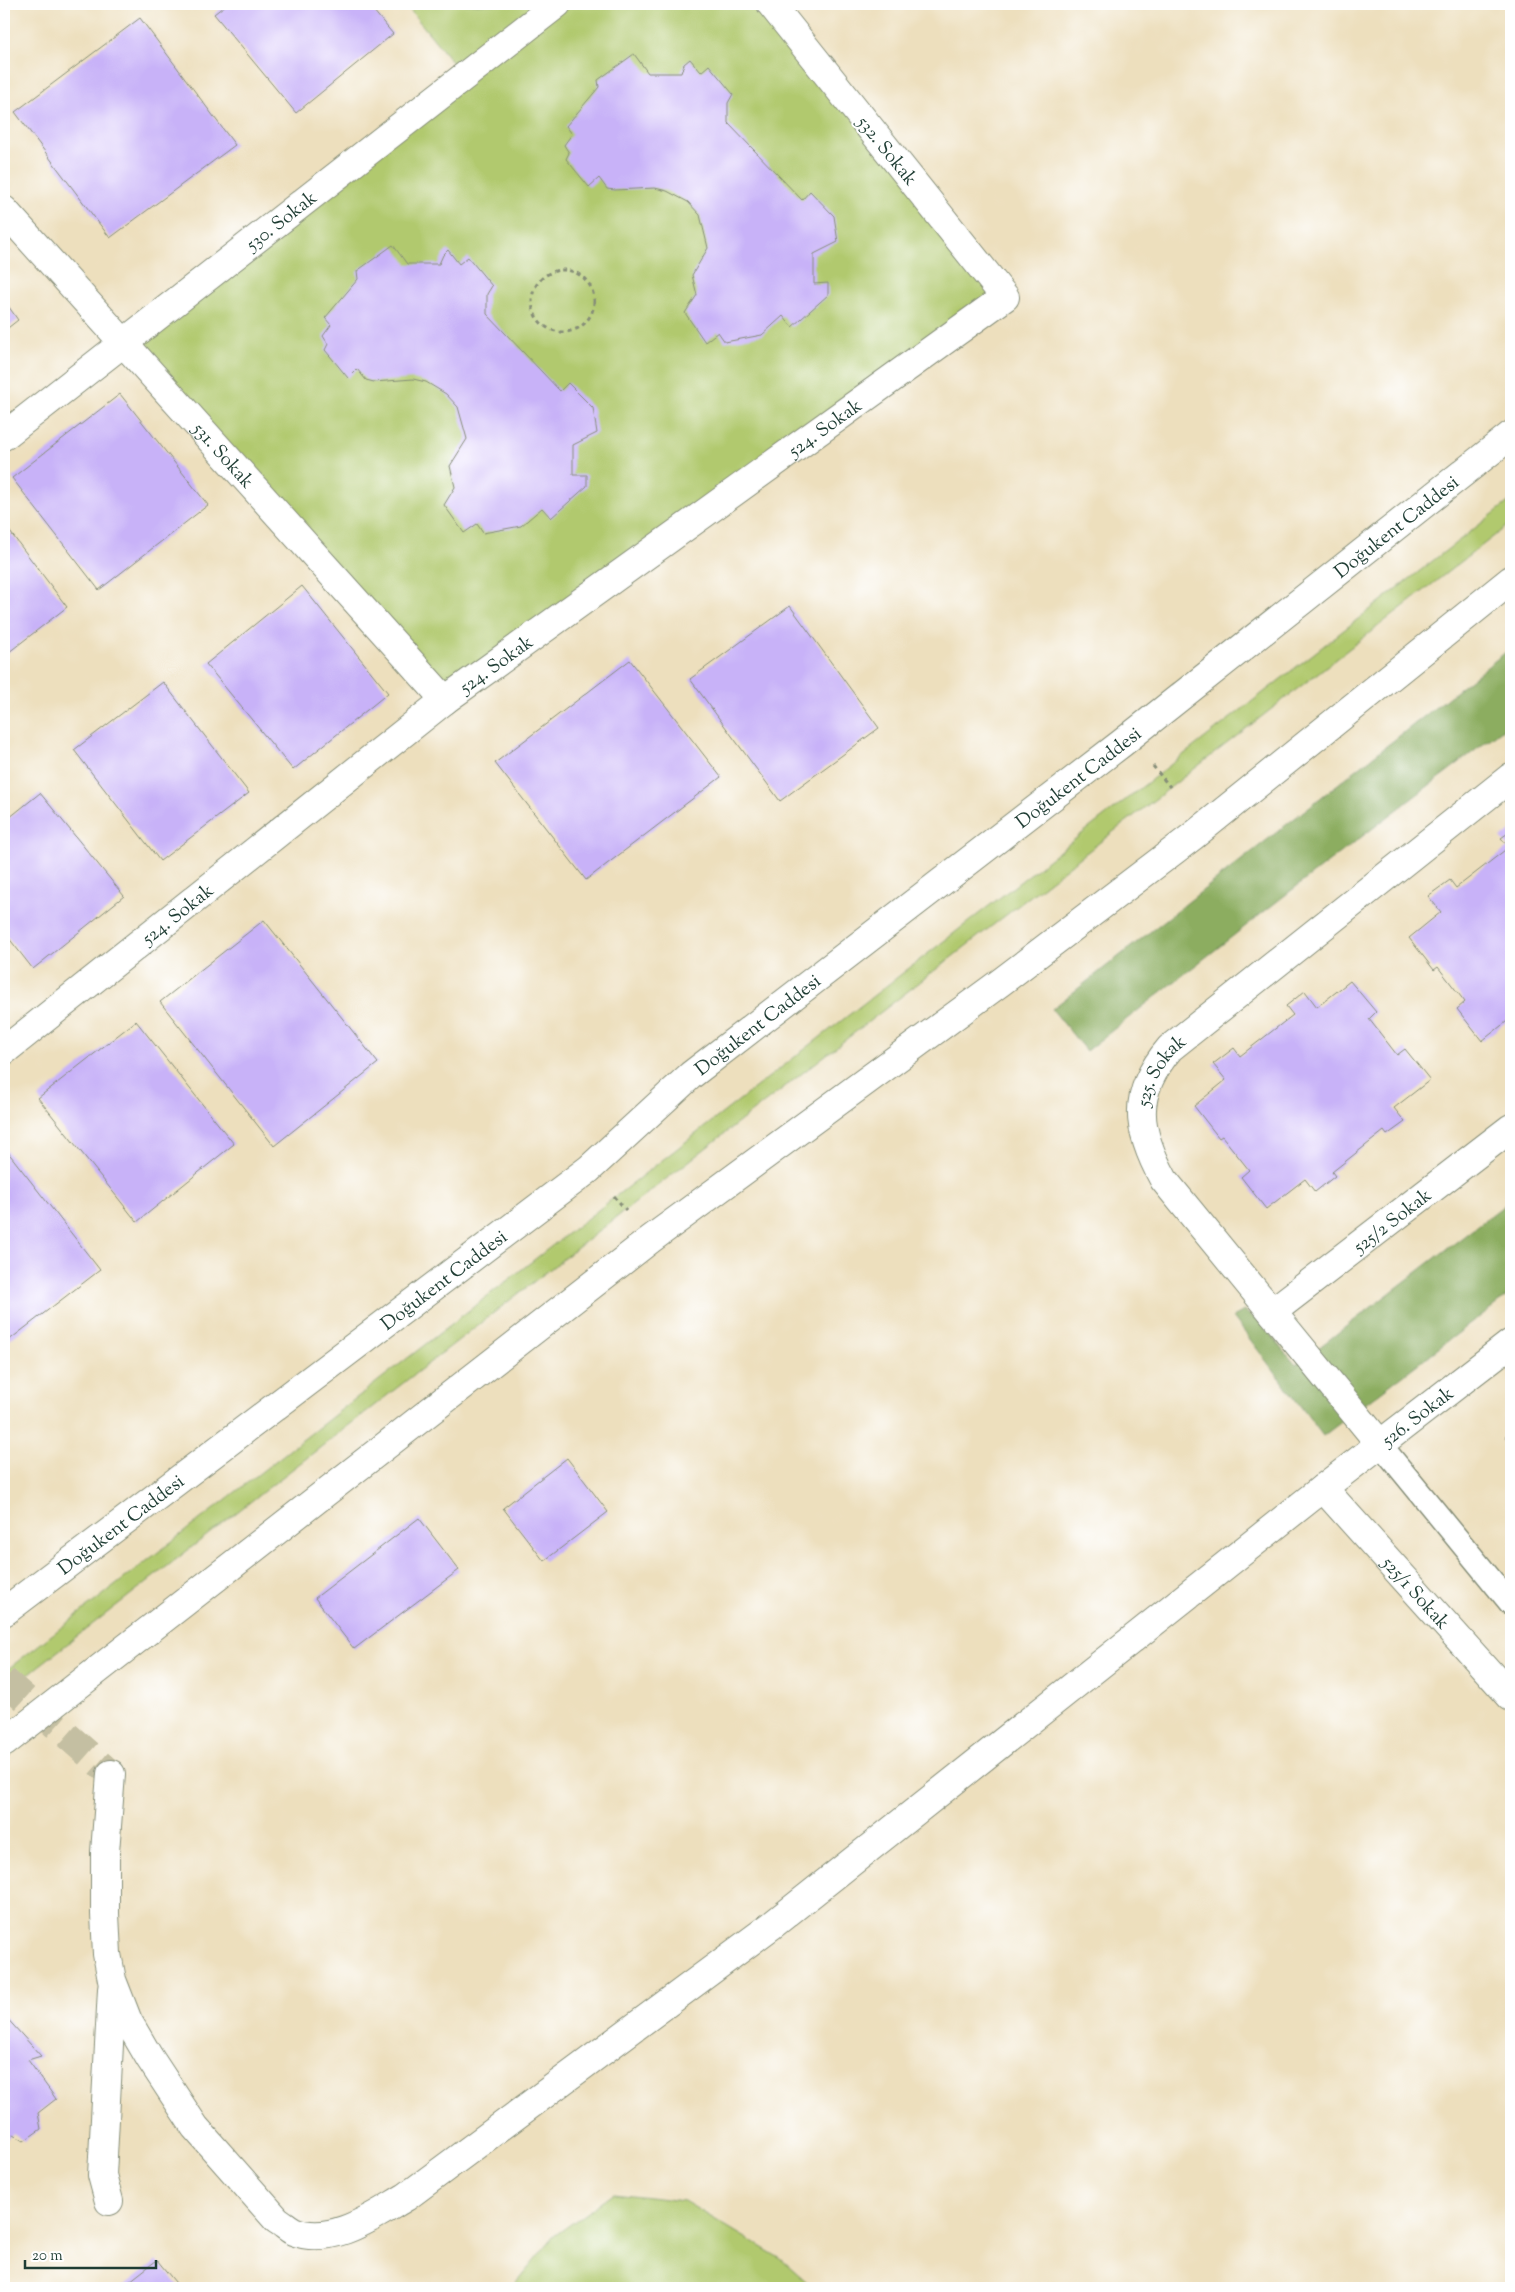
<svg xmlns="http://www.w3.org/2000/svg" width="1515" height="2292" font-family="'Sorts Mill Goudy',serif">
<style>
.green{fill:#b1c96e;stroke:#688351}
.forest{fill:#8cad61;stroke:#56754a}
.building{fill:#c8b2f8}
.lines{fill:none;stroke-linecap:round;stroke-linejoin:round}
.tertiary-tunnel{stroke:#c4bfa2;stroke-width:28;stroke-dasharray:28 14;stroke-linecap:butt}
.service-casing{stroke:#868e78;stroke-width:25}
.minor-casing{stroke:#868e78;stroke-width:30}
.primary-casing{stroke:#868e78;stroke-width:30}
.path{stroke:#868e78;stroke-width:3;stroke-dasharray:4 4;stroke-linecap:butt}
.service{stroke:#fff;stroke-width:22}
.minor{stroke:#fff;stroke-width:28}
.primary{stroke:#fff;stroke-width:28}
.labels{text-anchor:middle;stroke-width:4;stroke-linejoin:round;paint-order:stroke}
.street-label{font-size:19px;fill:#1f3d34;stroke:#fff}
</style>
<rect width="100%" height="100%" fill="#fff"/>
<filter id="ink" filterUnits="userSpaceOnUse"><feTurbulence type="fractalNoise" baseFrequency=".02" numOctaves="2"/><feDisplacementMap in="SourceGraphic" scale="10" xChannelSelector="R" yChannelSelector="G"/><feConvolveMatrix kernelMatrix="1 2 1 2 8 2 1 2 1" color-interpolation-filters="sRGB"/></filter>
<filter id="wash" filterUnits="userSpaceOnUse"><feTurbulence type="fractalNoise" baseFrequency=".0096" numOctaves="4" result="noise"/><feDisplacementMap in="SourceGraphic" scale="20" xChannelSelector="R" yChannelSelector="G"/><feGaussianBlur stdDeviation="1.12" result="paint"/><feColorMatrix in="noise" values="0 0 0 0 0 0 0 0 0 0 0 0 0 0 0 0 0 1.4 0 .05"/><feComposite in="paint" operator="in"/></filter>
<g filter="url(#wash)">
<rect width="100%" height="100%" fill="#eddfbd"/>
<g class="green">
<polygon points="405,4 771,4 1005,297 445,700 125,342 464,76"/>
<polygon points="1511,500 1511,523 4,1693 4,1672"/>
<polygon points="614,2193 684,2201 781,2259 814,2288 511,2288 554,2236"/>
</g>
<g class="forest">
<polygon points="1511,648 1511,723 1288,893 1086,1051 1052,1009"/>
<polygon points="1511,1200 1511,1293 1323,1436 1233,1317 1244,1311 1260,1322 1296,1365"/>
</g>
<g id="blocks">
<g class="building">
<polygon points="227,4 368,4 393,34 296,113 214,14"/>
<polygon points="140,18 235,145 110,238 15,112"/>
<polygon points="634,54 648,73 681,73 684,64 690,59 701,72 709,65 733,94 728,103 728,123 802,200 810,191 834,216 838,242 814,254 814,284 828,283 828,295 792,327 783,316 762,335 725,342 718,332 705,342 685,313 697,295 692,275 708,248 700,215 688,202 667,191 655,188 615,190 607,189 599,178 589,187 566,159 569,153 564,145 572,134 566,126 599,87 598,80"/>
<polygon points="393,245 407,264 439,264 443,255 448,250 459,264 468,257 492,286 487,294 487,314 560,391 568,383 593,408 597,433 573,445 573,475 587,475 587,486 551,518 542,508 521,526 483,533 477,524 464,533 444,505 455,487 450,466 467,439 458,407 446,394 426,382 413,379 374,382 366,380 357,369 348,378 325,350 328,344 323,336 331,325 325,318 358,279 357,271"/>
<polygon points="4,300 18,320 4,331"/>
<polygon points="120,394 208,505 99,590 12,478"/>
<polygon points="4,524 67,607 4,656"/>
<polygon points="302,586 388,693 293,770 206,664"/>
<polygon points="790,606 879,728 780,801 690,679"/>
<polygon points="630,660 721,777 586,880 495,763"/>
<polygon points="163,682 249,793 160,861 74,750"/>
<polygon points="40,793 124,896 33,969 4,932 4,822"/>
<polygon points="1511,831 1511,1018 1482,1041 1457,1009 1465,1002 1438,967 1434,970 1409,938 1441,912 1428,896 1450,880 1456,888 1509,847 1501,838"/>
<polygon points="264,920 378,1063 274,1146 160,1002"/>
<polygon points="1350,981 1376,1012 1369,1019 1397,1055 1405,1049 1430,1080 1394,1108 1405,1122 1387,1135 1384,1131 1332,1172 1335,1176 1315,1192 1305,1179 1266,1209 1241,1177 1249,1170 1222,1136 1219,1138 1194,1106 1226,1080 1213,1064 1234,1048 1240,1056 1293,1015 1286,1006 1305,991 1317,1007"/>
<polygon points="136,1021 234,1144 137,1222 38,1098"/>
<polygon points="7,1151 100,1270 4,1344 4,1153"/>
<polygon points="1511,1431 1511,1443 1505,1436"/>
<polygon points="567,1458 608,1512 544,1561 503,1508"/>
<polygon points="419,1518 459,1570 354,1649 315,1598"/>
<polygon points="4,2015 41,2056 28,2060 56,2099 38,2113 41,2129 24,2141 13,2134 4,2141"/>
<polygon points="157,2260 180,2288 121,2288"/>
</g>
</g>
</g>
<g filter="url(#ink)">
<use href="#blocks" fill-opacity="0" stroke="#868e78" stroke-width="1"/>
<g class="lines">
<polyline class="tertiary-tunnel" points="4,1680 111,1774"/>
<g class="service-casing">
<polyline id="service" points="1380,1444 1511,1604"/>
</g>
<g class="minor-casing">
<g id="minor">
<path id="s1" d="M4 210 445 700"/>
<path id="s2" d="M4 436 557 4"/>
<path id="s3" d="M4 1051 445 700 1005 297 771 4"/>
<path id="s4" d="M1272 1312 1511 1128"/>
<path id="s5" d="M1380 1444 1164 1180C1136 1129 1131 1094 1170 1048L1511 777"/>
<path id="s6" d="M1323 1488 1511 1697"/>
<path id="s7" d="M111 1774 105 1852V1914L107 1954 112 1980 128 2021 149 2057 195 2127 277 2220C282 2223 288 2228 293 2231 332 2247 375 2215 406 2197L771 1926 1323 1488 1511 1343"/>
<polyline points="109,2201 102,2175 112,1989"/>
</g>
</g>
<g class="primary-casing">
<g id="primary">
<path id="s8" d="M4 1612 589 1169 691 1075 1122 743 1511 435"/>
<polyline points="4,1743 651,1239 1001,982 1193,836 1511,580"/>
</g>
</g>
<g class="path">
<circle cx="563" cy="301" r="31"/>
<polyline points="1153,766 1170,787"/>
<polyline points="614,1196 626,1210"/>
</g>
<use href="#service" class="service"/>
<use href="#minor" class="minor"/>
<use href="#primary" class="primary"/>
</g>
</g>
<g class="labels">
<g class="street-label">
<text transform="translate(888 150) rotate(51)" y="7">532. Sokak</text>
<text dy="7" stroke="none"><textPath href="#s2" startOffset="351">530. Sokak</textPath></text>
<text dy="7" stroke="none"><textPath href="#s3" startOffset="1031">524. Sokak</textPath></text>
<text dy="7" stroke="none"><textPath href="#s1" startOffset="329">531. Sokak</textPath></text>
<text dy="7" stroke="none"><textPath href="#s8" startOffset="1766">Doğukent Caddesi</textPath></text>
<text dy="7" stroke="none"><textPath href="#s3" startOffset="626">524. Sokak</textPath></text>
<text dy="7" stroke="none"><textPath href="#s8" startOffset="1361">Doğukent Caddesi</textPath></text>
<text dy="7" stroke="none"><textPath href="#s3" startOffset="221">524. Sokak</textPath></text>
<text dy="7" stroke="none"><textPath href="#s8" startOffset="956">Doğukent Caddesi</textPath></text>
<text dy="7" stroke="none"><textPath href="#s5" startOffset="460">525. Sokak</textPath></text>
<text dy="7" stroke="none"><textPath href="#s4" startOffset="151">525/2 Sokak</textPath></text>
<text dy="7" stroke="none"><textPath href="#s8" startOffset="551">Doğukent Caddesi</textPath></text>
<text dy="7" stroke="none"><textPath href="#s7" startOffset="1920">526. Sokak</textPath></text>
<text dy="7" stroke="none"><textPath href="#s8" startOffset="146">Doğukent Caddesi</textPath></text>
<text dy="7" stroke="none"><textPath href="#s6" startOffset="140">525/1 Sokak</textPath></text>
</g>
</g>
<rect width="1515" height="2292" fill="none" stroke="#fff" stroke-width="20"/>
<path d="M25 2260v8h131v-8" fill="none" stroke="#1f3d34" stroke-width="2.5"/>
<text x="32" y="2260" font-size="15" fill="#1f3d34" stroke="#ffffff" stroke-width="4" paint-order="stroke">20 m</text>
</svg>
